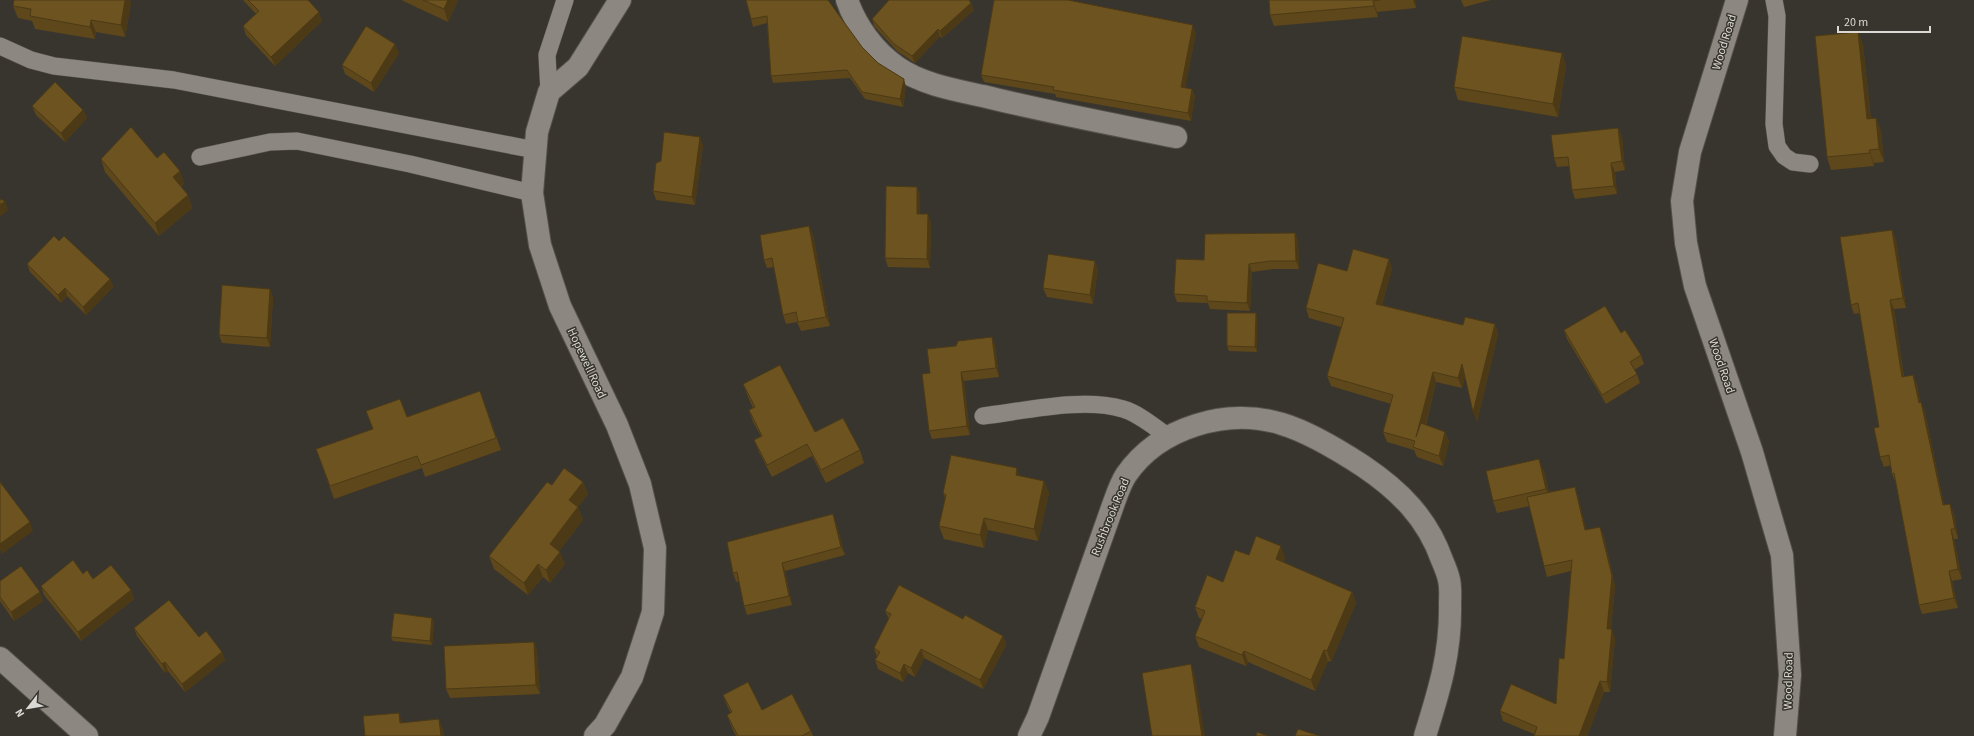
<svg xmlns="http://www.w3.org/2000/svg" width="1974" height="736" font-family="'Source Sans 3',sans-serif">
<style>
.lines{fill:none;stroke-linecap:round;stroke-linejoin:round}
.lane-casing{stroke:#54514c;stroke-width:18}
.street-casing{stroke:#54514c;stroke-width:24}
.lane{stroke:#8c8881;stroke-width:17}
.street{stroke:#8c8881;stroke-width:22}
.wall{fill:#5d471b}
.shaded-wall{fill:#4c3a16}
.building{fill:#6c531f;stroke:#4c3a16}
.labels{text-anchor:middle;stroke-width:3;stroke-linejoin:round;paint-order:stroke}
.street-label{font-size:12px;fill:#dbd9d5;stroke:#38352f}
</style>
<rect width="100%" height="100%" fill="#38352f"/>
<g class="lines">
<g class="lane-casing">
<g id="lane">
<polyline points="1774,0 1777,16 1774,124 1777,146 1784,156 1793,162 1810,164"/>
<polyline points="0,46 31,60 54,66 174,80 535,150"/>
<polyline points="549,92 547,55 565,0"/>
<polyline points="200,157 270,142 297,141 410,164 532,193"/>
<path d="M983 416C1025 411 1082 397 1123 409 1140 414 1154 427 1169 437"/>
</g>
</g>
<g class="street-casing">
<g id="street">
<path d="M847 0C856 26 874 51 897 67 921 84 955 90 983 96 1047 112 1112 124 1176 137"/>
<polyline points="1737,0 1690,152 1682,201 1686,243 1695,286 1752,452 1782,555 1790,675 1785,736"/>
<polyline points="0,658 87,736"/>
<polyline points="595,736 605,725 632,677 653,612 655,548 640,484 617,425 560,306 540,245 532,193 537,132 549,92 578,67 620,0"/>
<path d="M1029 736 1038 717 1112 508C1116 497 1120 484 1126 475 1159 427 1228 407 1282 424 1309 432 1340 451 1363 466 1400 491 1427 518 1442 560 1445 567 1448 574 1449 580 1451 588 1450 597 1450 605 1451 653 1439 691 1425 736"/>
</g>
</g>
<use href="#lane" class="lane"/>
<use href="#street" class="street"/>
</g>
<g class="wall">
<polygon points="243,0 308,0 322,21 275,66 246,35 243,26 256,14"/>
<polygon points="401,0 458,0 448,22"/>
<polygon points="746,0 862,47 878,63 906,87 903,107 865,99 850,78 773,83 771,76 767,23 753,27 751,19"/>
<polygon points="1269,0 1415,0 1416,8 1377,12 1378,17 1274,26 1270,15"/>
<polygon points="1461,0 1491,0 1464,7"/>
<polygon points="131,3 125,37 96,32 95,39 35,29 32,21 18,18 13,6"/>
<polygon points="971,3 974,10 942,38 940,36 915,63 897,51 874,26 872,19"/>
<polygon points="1858,32 1863,45 1871,119 1876,118 1881,131 1884,162 1874,163 1874,166 1831,170 1827,157"/>
<polygon points="1196,33 1185,88 1192,89 1195,96 1191,121 1056,97 1055,94 984,82 981,75"/>
<polygon points="399,53 374,92 345,74 342,65"/>
<polygon points="1562,53 1566,65 1558,117 1458,100 1454,87"/>
<polygon points="32,106 83,110 87,118 65,142 36,115"/>
<polygon points="1618,128 1622,137 1625,170 1615,172 1617,194 1575,199 1572,190 1569,166 1557,167 1554,158"/>
<polygon points="703,145 695,205 656,200 653,191"/>
<polygon points="157,158 184,183 181,187 188,195 192,208 159,236 105,172 101,159"/>
<polygon points="917,187 920,196 920,214 931,223 930,268 888,267 885,258"/>
<polygon points="809,226 813,235 830,326 801,331 797,322 786,324 783,315 774,267 767,268 764,260"/>
<polygon points="1892,230 1896,240 1906,308 1894,309 1904,377 1913,375 1917,385 1920,402 1925,412 1944,505 1950,504 1954,514 1958,539 1954,539 1962,579 1952,581 1958,608 1922,614 1919,605 1896,483 1892,474 1891,465 1884,467 1880,457 1879,427 1860,313 1854,314 1851,305"/>
<polygon points="1295,233 1298,241 1299,269 1273,269 1252,272 1250,311 1210,309 1208,303 1177,302 1174,294 1204,260"/>
<polygon points="59,241 110,279 113,287 86,315 67,296 61,303 30,272 27,264"/>
<polygon points="1389,259 1392,269 1382,305 1463,325 1495,324 1498,334 1477,422 1465,376 1462,388 1436,382 1426,425 1445,432 1449,442 1443,466 1417,457 1414,450 1387,442 1383,432 1391,404 1331,386 1327,376 1341,327 1309,318 1306,308 1347,271"/>
<polygon points="1098,269 1093,304 1047,297 1043,288"/>
<polygon points="273,297 270,347 222,343 219,335"/>
<polygon points="1257,318 1257,352 1229,351 1227,346"/>
<polygon points="1564,330 1641,355 1644,364 1634,370 1637,374 1640,383 1606,404 1567,339"/>
<polygon points="992,337 995,346 999,377 964,381 970,435 932,439 929,431 956,346"/>
<polygon points="743,384 815,432 860,450 864,463 826,483 812,456 772,477 759,452 754,440 761,436 753,422 749,410 753,408 748,397"/>
<polygon points="480,391 501,450 425,477 422,468 334,499 316,449"/>
<polygon points="1544,471 1549,492 1575,487 1578,497 1586,530 1600,527 1604,537 1615,586 1611,629 1615,639 1610,692 1604,692 1587,736 1534,736 1534,734 1503,721 1500,711 1556,704 1564,659 1571,571 1547,577 1544,566 1530,506 1497,513 1493,501"/>
<polygon points="1020,476 1044,481 1049,493 1038,541 988,530 984,548 944,539 939,526 945,498 943,493"/>
<polygon points="583,482 588,494 578,507 583,520 559,551 565,564 550,583 543,577 528,595 494,569 489,556 552,485"/>
<polygon points="836,523 845,555 785,571 792,605 747,615 744,606 739,581 736,582 733,573"/>
<polygon points="1249,555 1285,557 1283,563 1352,592 1356,603 1331,662 1328,661 1315,691 1248,662 1246,666 1199,647 1195,636 1202,619 1199,618 1195,607 1223,582"/>
<polygon points="83,574 93,579 131,590 134,599 81,641 44,595 41,586"/>
<polygon points="0,581 43,601 14,621 0,601"/>
<polygon points="885,611 963,619 1003,636 1006,645 983,689 924,658 915,677 908,673 903,682 878,669 875,660 877,657 874,648 889,619"/>
<polygon points="434,622 432,645 393,641 391,637"/>
<polygon points="134,628 199,637 222,652 225,660 185,692 168,671 165,673 137,636"/>
<polygon points="534,642 537,651 540,694 450,698 446,689"/>
<polygon points="723,695 762,710 811,731 813,736 736,736 732,728 727,715 731,713 728,708"/>
</g>
<g class="shaded-wall">
<polygon points="125,0 130,0 131,3 125,37 121,25"/>
<polygon points="448,0 458,0 448,22 444,9"/>
<polygon points="1413,0 1415,0 1416,8"/>
<polygon points="1373,1 1377,12 1378,17 1374,6"/>
<polygon points="971,3 974,10 942,38 940,31"/>
<polygon points="319,12 322,21 275,66 271,57"/>
<polygon points="91,20 96,32 95,39 90,27"/>
<polygon points="1193,25 1196,33 1184,94 1181,87"/>
<polygon points="938,29 940,36 915,63 912,56"/>
<polygon points="1858,32 1863,45 1872,132 1867,119"/>
<polygon points="395,44 399,53 374,92 371,83"/>
<polygon points="1562,53 1566,65 1558,117 1553,104"/>
<polygon points="904,79 906,87 903,107 900,99"/>
<polygon points="1192,89 1195,96 1191,121 1188,113"/>
<polygon points="83,110 87,118 65,142 61,133"/>
<polygon points="1876,118 1881,131 1884,162 1879,149"/>
<polygon points="1618,128 1622,137 1625,170 1622,161"/>
<polygon points="700,137 703,145 695,205 692,197"/>
<polygon points="1869,150 1874,163 1874,166 1870,153"/>
<polygon points="1611,163 1615,172 1617,194 1614,186"/>
<polygon points="180,171 184,183 177,190 173,177"/>
<polygon points="917,187 920,196 920,223 917,214"/>
<polygon points="188,195 192,208 159,236 155,223"/>
<polygon points="5,201 8,210 0,217 0,205"/>
<polygon points="928,214 931,223 930,268 927,259"/>
<polygon points="809,226 813,235 830,326 826,317"/>
<polygon points="1892,230 1896,240 1906,308 1903,298"/>
<polygon points="1295,233 1298,241 1299,269 1296,261"/>
<polygon points="1389,259 1392,269 1380,314 1376,304"/>
<polygon points="1095,261 1098,269 1093,304 1090,295"/>
<polygon points="1249,264 1252,272 1250,311 1247,303"/>
<polygon points="110,279 113,287 86,315 83,307"/>
<polygon points="65,288 67,296 61,303 58,295"/>
<polygon points="270,289 273,297 270,347 267,338"/>
<polygon points="1890,300 1894,309 1905,387 1902,377"/>
<polygon points="1256,313 1257,318 1257,352 1255,347"/>
<polygon points="1495,324 1498,334 1477,422 1473,412"/>
<polygon points="992,337 995,346 999,377 996,368"/>
<polygon points="1462,364 1466,373 1462,388 1458,378"/>
<polygon points="961,372 964,381 970,435 967,426"/>
<polygon points="1433,372 1436,382 1420,447 1416,437"/>
<polygon points="1913,375 1917,385 1923,412 1919,403"/>
<polygon points="1921,402 1925,412 1946,515 1943,505"/>
<polygon points="1445,432 1449,442 1443,466 1439,456"/>
<polygon points="1539,459 1544,471 1551,501 1546,489"/>
<polygon points="1017,468 1021,481 1016,475"/>
<polygon points="1044,481 1049,493 1038,541 1034,529"/>
<polygon points="583,482 588,494 574,513 569,500"/>
<polygon points="1575,487 1578,497 1589,540 1585,530"/>
<polygon points="1950,504 1954,514 1958,539 1955,529"/>
<polygon points="578,507 583,520 555,556 550,544"/>
<polygon points="833,514 836,523 845,555 841,547"/>
<polygon points="984,518 988,530 984,548 980,535"/>
<polygon points="30,522 33,531 2,554 0,549 0,544"/>
<polygon points="1600,527 1604,537 1615,586 1610,639 1607,629"/>
<polygon points="1951,529 1954,539 1962,579 1958,569"/>
<polygon points="1281,546 1285,557 1280,570 1276,559"/>
<polygon points="560,552 565,564 550,583 546,570"/>
<polygon points="782,563 785,571 792,605 789,596"/>
<polygon points="538,564 543,577 528,595 524,583"/>
<polygon points="1949,571 1952,581 1958,608 1954,598"/>
<polygon points="131,590 134,599 81,641 78,632"/>
<polygon points="40,592 43,601 14,621 11,612"/>
<polygon points="1352,592 1356,603 1331,662 1327,651"/>
<polygon points="432,618 434,622 432,645 430,641"/>
<polygon points="1612,629 1615,639 1610,692 1607,682"/>
<polygon points="1003,636 1006,645 983,689 980,680"/>
<polygon points="534,642 537,651 540,694 536,685"/>
<polygon points="921,649 924,658 915,677 911,668"/>
<polygon points="1324,650 1328,661 1315,691 1311,680"/>
<polygon points="1244,651 1248,662 1246,666 1242,655"/>
<polygon points="222,652 225,660 185,692 182,684"/>
<polygon points="165,662 168,671 165,673 162,664"/>
<polygon points="904,664 908,673 903,682 900,673"/>
<polygon points="1191,664 1195,677 1205,736 1202,736"/>
<polygon points="1600,681 1604,692 1587,736 1579,736"/>
<polygon points="399,713 403,726 400,723"/>
<polygon points="439,719 444,732 444,736 441,736"/>
</g>
<g class="building">
<polygon points="14,0 125,0 121,25 91,20 90,27 30,16 31,9 13,6"/>
<polygon points="248,0 308,0 319,12 271,57 243,26 259,11"/>
<polygon points="423,0 448,0 444,9"/>
<polygon points="746,0 828,0 862,47 878,63 904,79 900,99 862,92 847,70 771,76 767,16 751,19"/>
<polygon points="889,0 969,0 971,3 940,31 938,29 912,56 894,44 872,19"/>
<polygon points="994,0 1068,0 1193,25 1181,87 1192,89 1188,113 1053,90 1054,87 981,75"/>
<polygon points="1269,0 1380,0 1373,1 1374,6 1270,15"/>
<polygon points="366,26 395,44 371,83 342,65"/>
<polygon points="1858,32 1867,119 1876,118 1879,149 1869,150 1870,153 1827,157 1815,36"/>
<polygon points="1462,36 1562,53 1553,104 1454,87"/>
<polygon points="55,82 83,110 61,133 32,106"/>
<polygon points="131,127 157,158 164,152 180,171 173,177 188,195 155,223 101,159"/>
<polygon points="1618,128 1622,161 1611,163 1614,186 1572,190 1568,157 1554,158 1551,135"/>
<polygon points="664,132 700,137 692,197 653,191 656,163 661,161"/>
<polygon points="886,186 917,187 917,214 928,214 927,259 885,258"/>
<polygon points="0,199 5,201 0,205"/>
<polygon points="809,226 826,317 798,322 796,312 783,315 772,258 764,260 760,235"/>
<polygon points="1892,230 1903,298 1890,300 1902,377 1913,375 1919,403 1921,402 1943,505 1950,504 1955,529 1951,529 1958,569 1949,571 1954,598 1919,605 1894,473 1892,474 1889,455 1880,457 1874,428 1879,427 1858,303 1851,305 1840,237"/>
<polygon points="1295,233 1296,261 1270,261 1249,264 1247,303 1207,301 1207,296 1174,294 1176,259 1204,260 1205,234"/>
<polygon points="54,236 59,241 64,236 110,279 83,307 65,288 58,295 27,264"/>
<polygon points="1353,249 1389,259 1376,304 1463,325 1465,317 1495,324 1473,412 1462,364 1458,378 1433,372 1416,437 1421,423 1445,432 1439,456 1413,447 1415,441 1383,432 1393,395 1327,376 1344,318 1306,308 1318,263 1347,271"/>
<polygon points="1048,254 1095,261 1090,295 1043,288"/>
<polygon points="222,285 270,289 267,338 219,335"/>
<polygon points="1605,306 1621,333 1625,330 1641,355 1630,362 1637,374 1602,395 1564,330"/>
<polygon points="1227,313 1256,313 1255,347 1227,346"/>
<polygon points="992,337 996,368 961,372 967,426 929,431 922,374 930,373 927,349 956,346 958,341"/>
<polygon points="780,365 815,432 843,418 860,450 821,470 807,444 767,465 754,440 762,436 749,410 755,407 743,384"/>
<polygon points="480,391 496,438 421,465 417,456 330,486 316,449 373,429 366,411 400,399 407,417"/>
<polygon points="951,455 1017,468 1016,475 1044,481 1034,529 984,518 980,535 939,526 946,495 943,493"/>
<polygon points="1539,459 1546,489 1493,501 1486,471"/>
<polygon points="564,468 583,482 569,500 578,507 550,544 560,552 546,570 538,564 524,583 489,556 547,482 552,485"/>
<polygon points="0,482 30,522 0,544"/>
<polygon points="1575,487 1585,530 1600,527 1612,576 1607,629 1612,629 1607,682 1600,681 1579,736 1534,736 1537,727 1500,711 1511,684 1556,704 1559,658 1564,659 1572,560 1544,566 1527,497"/>
<polygon points="833,514 841,547 782,563 789,596 744,606 737,572 733,573 727,542"/>
<polygon points="1256,536 1281,546 1276,559 1352,592 1327,651 1324,650 1311,680 1244,651 1242,655 1195,636 1205,611 1195,607 1207,575 1223,582 1235,550 1249,555"/>
<polygon points="73,560 83,574 87,570 93,579 111,565 131,590 78,632 41,586"/>
<polygon points="21,566 40,592 11,612 0,597 0,581"/>
<polygon points="899,585 963,619 965,615 1003,636 980,680 921,649 911,668 904,664 900,673 875,660 880,652 874,648 891,614 885,611"/>
<polygon points="169,600 199,637 206,631 222,652 182,684 165,662 162,664 134,628"/>
<polygon points="394,613 432,618 430,641 391,637"/>
<polygon points="534,642 536,685 446,689 444,646"/>
<polygon points="1191,664 1202,736 1152,736 1142,673"/>
<polygon points="748,682 762,710 792,694 811,731 802,736 738,736 727,715 732,712 723,695"/>
<polygon points="399,713 400,723 439,719 441,736 365,736 363,716"/>
<polygon points="1298,729 1320,736 1295,736"/>
<polygon points="1257,732 1268,736 1256,736"/>
</g>
<g class="labels">
<g class="street-label">
<text transform="translate(1724 42) rotate(-73)" y="4">Wood Road</text>
<text transform="translate(587 363) rotate(65)" y="4">Hopewell Road</text>
<text transform="translate(1722 366) rotate(71)" y="4">Wood Road</text>
<text transform="translate(1110 517) rotate(-68)" y="4">Rushbrook Road</text>
<text transform="translate(1788 681) rotate(-89)" y="4">Wood Road</text>
</g>
</g>
<g transform="translate(28 708) rotate(239)" stroke="#38352f" stroke-width="3" paint-order="stroke">
<path d="M0-3L7 15L0 10L-7 15Z" fill="#dbd9d5"/>
<text y="-6" font-size="11" font-weight="bold" text-anchor="middle" fill="#dbd9d5">N</text>
</g>
<path d="M1838 26v6h92v-6" fill="none" stroke="#dbd9d5" stroke-width="2"/>
<text x="1844" y="26" font-size="12" fill="#dbd9d5" stroke="#38352f" stroke-width="3" paint-order="stroke">20 m</text>
</svg>
